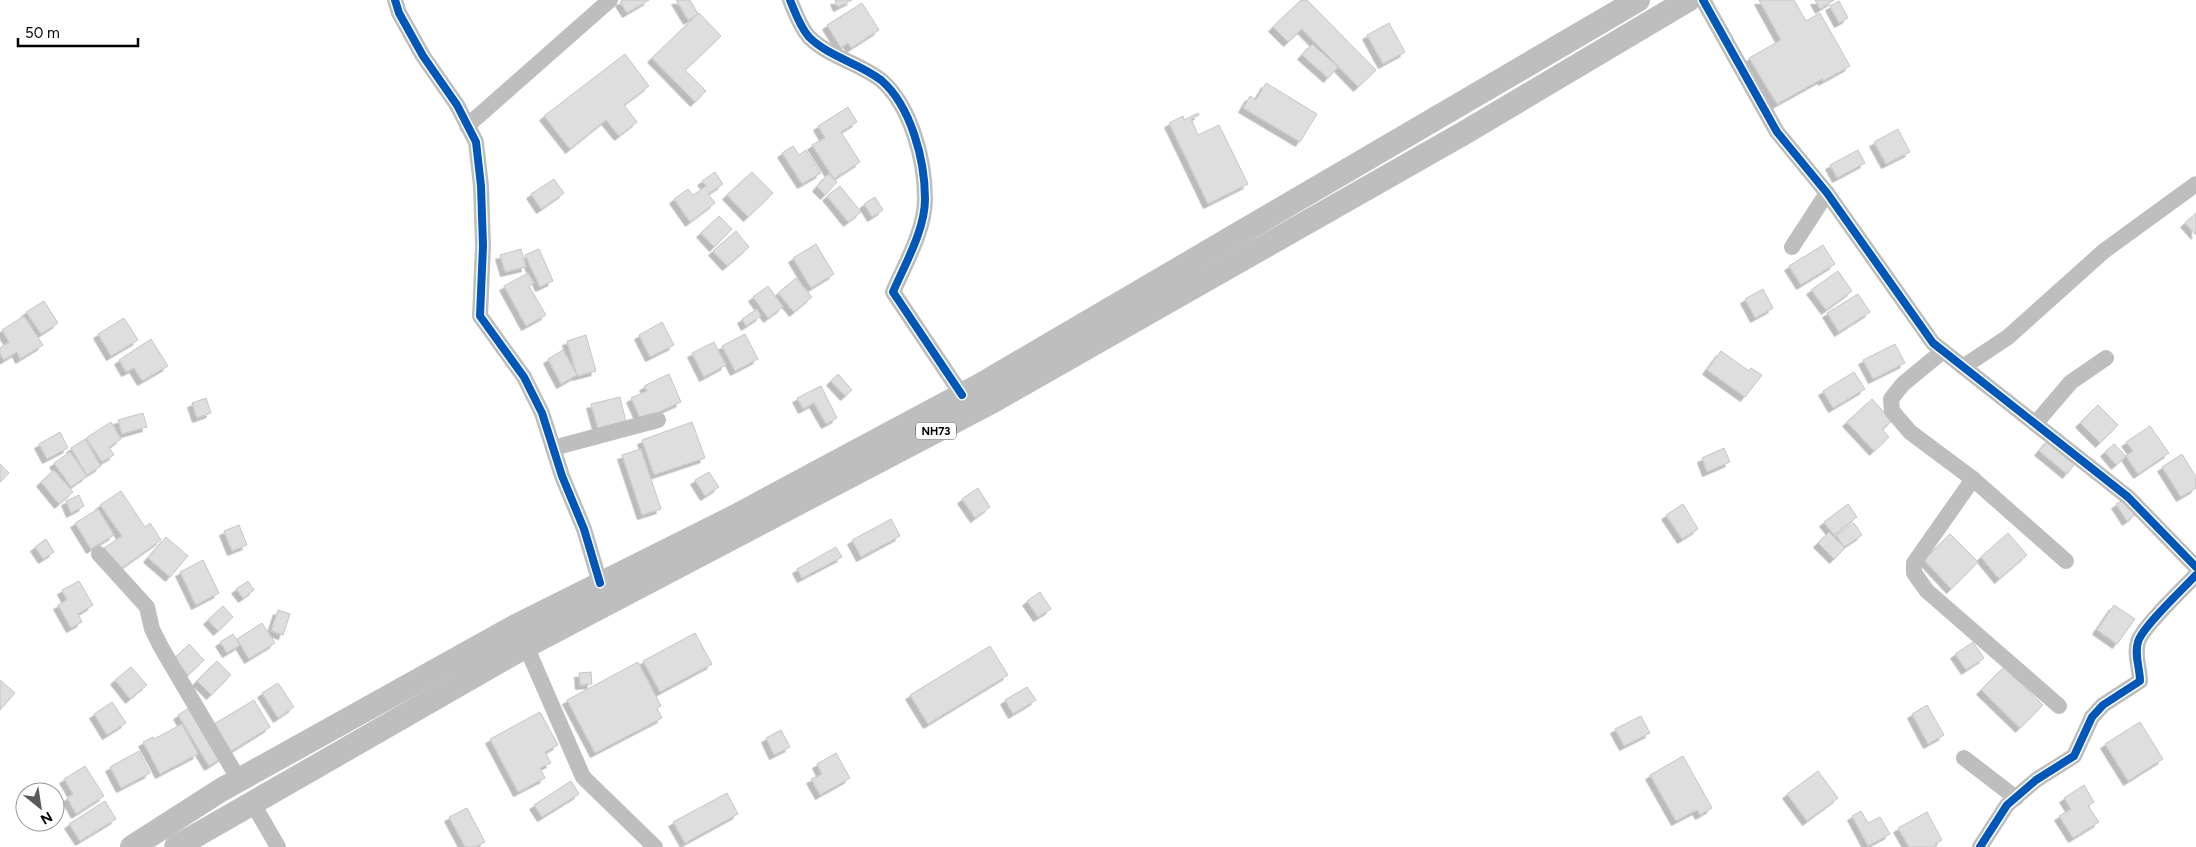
<svg xmlns="http://www.w3.org/2000/svg" width="2196" height="847" font-family="Figtree,sans-serif">
<style>
.building{fill:#dedede;stroke:#c6c6c6;filter:url(#shadow)}
.lines{fill:none;stroke-linecap:round;stroke-linejoin:round}
.minor{stroke:#bebebe;stroke-width:16}
.highway{stroke:#bebebe;stroke-width:24}
.cycleway-casing{stroke:#fff;stroke-width:11}
.cycleway{stroke:#0057b8;stroke-width:8}
.labels{text-anchor:middle;stroke-width:4;stroke-linejoin:round;paint-order:stroke}
.shield{fill:#fff;stroke:#4c4c4c;stroke-width:1}
.shield-label{font-size:11px;font-weight:bold;fill:#000}
</style>
<defs>
<filter id="shadow"><feDropShadow dx="-4.5" dy="4.5" stdDeviation="0" flood-color="#0004"/></filter>
</defs>
<rect width="100%" height="100%" fill="#fff"/>
<g class="building">
<polygon points="623,0 649,0 627,13 620,2"/>
<polygon points="676,0 690,0 698,14 688,20"/>
<polygon points="835,0 852,0 838,7"/>
<polygon points="1301,0 1307,0 1376,70 1358,87 1302,29 1288,42 1273,27"/>
<polygon points="1759,0 1794,0 1806,21 1820,13 1850,66 1823,81 1822,79 1777,104 1749,58 1781,40"/>
<polygon points="1815,0 1834,0 1820,9"/>
<polygon points="1839,1 1848,18 1839,23 1830,6"/>
<polygon points="862,3 879,30 851,48 848,43 841,48 827,25"/>
<polygon points="699,13 721,36 685,70 706,91 695,102 652,58"/>
<polygon points="1389,23 1405,52 1383,64 1367,35"/>
<polygon points="1312,44 1338,67 1328,78 1302,55"/>
<polygon points="625,54 649,86 624,105 637,122 619,136 606,120 570,149 544,116"/>
<polygon points="1266,83 1317,114 1300,142 1243,108 1250,96 1256,100"/>
<polygon points="848,107 857,122 841,132 860,162 834,179 812,145 825,138 818,126"/>
<polygon points="1198,113 1199,115 1191,119 1198,135 1219,125 1248,184 1208,204 1169,123 1183,116 1184,120"/>
<polygon points="1898,129 1910,152 1886,164 1874,142"/>
<polygon points="793,146 799,155 806,150 821,173 802,184 782,153"/>
<polygon points="1858,150 1865,163 1837,178 1830,165"/>
<polygon points="715,172 723,184 708,194 715,203 690,222 674,199 688,189 693,195 706,186 702,181"/>
<polygon points="752,172 773,193 748,217 727,195"/>
<polygon points="828,174 837,182 825,195 817,187"/>
<polygon points="554,179 564,193 541,209 531,194"/>
<polygon points="840,186 861,212 848,222 827,196"/>
<polygon points="875,197 883,210 872,217 864,204"/>
<polygon points="2196,213 2196,235 2185,223"/>
<polygon points="719,216 732,229 714,247 701,233"/>
<polygon points="736,231 749,247 727,266 713,251"/>
<polygon points="816,244 834,274 811,288 793,258"/>
<polygon points="1823,245 1835,264 1801,285 1789,266"/>
<polygon points="521,249 526,267 505,272 500,255"/>
<polygon points="539,249 553,281 540,287 525,255"/>
<polygon points="1838,271 1852,291 1826,310 1811,290"/>
<polygon points="528,273 534,283 529,286 546,315 526,326 504,286"/>
<polygon points="796,278 812,297 794,312 778,293"/>
<polygon points="768,286 783,307 768,318 753,297"/>
<polygon points="1763,289 1773,308 1755,318 1745,299"/>
<polygon points="1858,294 1870,312 1839,332 1827,313"/>
<polygon points="44,301 58,323 41,334 26,312"/>
<polygon points="757,309 761,316 746,326 742,319"/>
<polygon points="24,316 43,345 20,359 17,352 4,360 0,354 0,348 9,342 2,330"/>
<polygon points="124,318 138,340 111,356 98,334"/>
<polygon points="662,322 674,345 650,357 639,335"/>
<polygon points="745,334 758,359 735,371 722,346"/>
<polygon points="586,335 596,371 577,376 567,341"/>
<polygon points="151,339 168,366 142,381 134,368 126,372 119,360"/>
<polygon points="714,342 726,365 704,377 692,353"/>
<polygon points="1895,344 1905,363 1873,379 1863,360"/>
<polygon points="563,350 577,375 561,384 548,359"/>
<polygon points="1721,351 1749,371 1751,368 1762,375 1745,397 1707,370"/>
<polygon points="1854,372 1865,389 1833,408 1823,391"/>
<polygon points="669,374 681,402 641,420 631,398 647,391 644,386"/>
<polygon points="838,374 852,390 845,396 831,381"/>
<polygon points="821,386 837,418 826,424 814,403 803,409 797,398"/>
<polygon points="620,397 626,422 598,429 591,404"/>
<polygon points="206,398 211,413 197,418 192,403"/>
<polygon points="1872,399 1892,421 1882,429 1889,437 1874,451 1847,422"/>
<polygon points="2098,405 2118,425 2100,443 2080,423"/>
<polygon points="143,413 147,427 122,434 118,420"/>
<polygon points="111,422 121,439 109,447 114,455 102,462 86,438"/>
<polygon points="692,422 705,458 654,475 642,440"/>
<polygon points="2150,426 2169,453 2138,474 2126,456 2133,451 2126,442"/>
<polygon points="60,432 68,448 47,459 39,444"/>
<polygon points="85,439 101,466 87,475 71,448"/>
<polygon points="2049,439 2077,461 2067,474 2039,451"/>
<polygon points="2114,444 2126,456 2116,465 2105,452"/>
<polygon points="1724,448 1730,462 1707,472 1702,458"/>
<polygon points="641,449 661,509 642,515 622,455"/>
<polygon points="70,452 87,476 71,487 54,463"/>
<polygon points="2182,454 2196,477 2196,488 2181,497 2162,467"/>
<polygon points="0,464 9,473 0,482"/>
<polygon points="54,470 73,492 59,504 41,482"/>
<polygon points="709,472 719,487 705,496 695,480"/>
<polygon points="978,488 990,507 975,518 962,499"/>
<polygon points="121,491 145,527 150,523 161,540 119,570 104,548 122,536 100,505"/>
<polygon points="79,495 84,506 71,513 66,501"/>
<polygon points="2125,499 2135,515 2127,521 2116,504"/>
<polygon points="1683,504 1698,529 1682,539 1666,515"/>
<polygon points="1848,504 1857,517 1834,535 1824,522"/>
<polygon points="98,509 114,535 91,549 75,523"/>
<polygon points="891,519 900,536 861,557 852,540"/>
<polygon points="1854,523 1862,535 1844,547 1836,535"/>
<polygon points="239,525 247,545 232,551 224,531"/>
<polygon points="1829,532 1845,548 1834,559 1818,543"/>
<polygon points="2008,533 2027,555 1999,579 1981,557"/>
<polygon points="1950,534 1978,562 1951,589 1924,560"/>
<polygon points="166,537 188,556 170,577 148,558"/>
<polygon points="46,539 54,552 43,559 35,547"/>
<polygon points="836,547 842,557 802,578 797,569"/>
<polygon points="203,560 219,593 196,605 180,572"/>
<polygon points="79,581 93,605 78,614 82,622 71,628 58,605 67,600 62,590"/>
<polygon points="248,581 254,590 243,598 236,589"/>
<polygon points="1040,592 1051,609 1038,617 1027,601"/>
<polygon points="2114,605 2135,619 2117,644 2097,630"/>
<polygon points="223,606 233,617 218,631 208,620"/>
<polygon points="278,610 290,614 283,635 271,631"/>
<polygon points="262,623 275,643 249,659 237,639"/>
<polygon points="695,633 712,664 660,692 643,661"/>
<polygon points="233,634 240,645 227,653 220,642"/>
<polygon points="1973,642 1984,658 1966,670 1955,654"/>
<polygon points="189,644 204,660 188,675 174,659"/>
<polygon points="990,646 1008,675 928,724 910,695"/>
<polygon points="217,661 231,675 211,695 197,681"/>
<polygon points="638,662 661,706 657,708 662,718 595,753 567,700"/>
<polygon points="131,667 147,685 130,699 115,680"/>
<polygon points="2004,667 2043,705 2020,728 1981,690"/>
<polygon points="591,672 592,684 580,685 579,673"/>
<polygon points="0,680 15,693 0,710"/>
<polygon points="278,683 294,707 278,718 262,693"/>
<polygon points="1027,687 1036,700 1013,714 1005,700"/>
<polygon points="254,700 270,727 230,752 214,724"/>
<polygon points="112,702 126,723 107,735 94,714"/>
<polygon points="1927,705 1944,735 1928,744 1912,714"/>
<polygon points="192,706 223,757 209,766 178,715"/>
<polygon points="540,712 558,745 545,752 551,763 540,768 545,778 518,792 490,739"/>
<polygon points="1641,716 1650,733 1624,746 1615,729"/>
<polygon points="2140,722 2163,759 2128,781 2105,744"/>
<polygon points="182,724 198,754 160,774 143,742 153,737 154,739"/>
<polygon points="781,730 790,747 774,755 766,738"/>
<polygon points="139,751 150,773 121,788 110,767"/>
<polygon points="836,753 850,778 820,795 811,779 822,774 817,764"/>
<polygon points="1683,756 1712,808 1700,815 1697,810 1676,821 1650,775"/>
<polygon points="85,766 104,796 76,814 67,798 73,794 64,779"/>
<polygon points="1818,771 1838,798 1807,821 1787,794"/>
<polygon points="571,781 579,794 542,817 534,805"/>
<polygon points="2084,785 2094,802 2088,806 2099,822 2073,838 2059,816 2071,809 2064,798"/>
<polygon points="727,793 738,814 685,843 673,822"/>
<polygon points="105,801 116,819 80,841 69,824"/>
<polygon points="467,808 485,842 475,847 465,847 449,817"/>
<polygon points="1861,811 1868,823 1880,817 1890,834 1868,846 1852,816"/>
<polygon points="1927,812 1942,840 1935,844 1936,847 1909,847 1898,828"/>
</g>
<g class="lines">
<g class="minor">
<polyline points="395,0 399,13 423,56 457,105 476,142 481,186 483,246 480,316 524,377 542,413 562,476 584,529 600,583"/>
<path d="M790 0C795 12 800 27 809 37 829 57 859 63 881 80 911 106 925 160 925 199 925 230 905 264 893 292L962 395"/>
<polyline points="1703,0 1777,132 1827,193 1933,343 2128,497 2196,567"/>
<polyline points="467,126 610,0"/>
<polyline points="1792,247 1827,193"/>
<polyline points="1943,351 1903,384 1891,399 1892,411 1910,432 1973,479 1914,563 1914,573 1927,591 2059,706"/>
<polyline points="1963,367 2008,337 2104,251 2196,184"/>
<polyline points="2035,424 2071,382 2106,358"/>
<polyline points="553,448 658,420"/>
<polyline points="1973,479 2066,561"/>
<polyline points="99,554 147,607 152,629 161,647 239,780"/>
<polyline points="526,646 583,777 655,847"/>
<polyline points="1964,758 2016,798"/>
<polyline points="252,802 278,847"/>
<path d="M1980 847 2007 805 2036 780 2074 756 2092 717 2103 705 2140 681C2140 668 2134 655 2138 642 2142 627 2184 588 2196 575"/>
</g>
<g class="highway">
<polyline points="132,847 221,790 514,627 734,517 982,384 1638,0"/>
<polyline points="176,847 526,646 993,401 1464,133 1688,0"/>
</g>
<g class="cycleway-casing">
<g id="cycleway">
<polyline points="395,0 399,13 423,56 457,105 476,142 481,186 483,246 480,316 524,377 542,413 562,476 584,529 600,583"/>
<path d="M790 0C795 12 800 27 809 37 829 57 859 63 881 80 911 106 925 160 925 199 925 230 905 264 893 292L962 395"/>
<polyline points="1703,0 1777,132 1827,193 1933,343 2128,497 2196,567"/>
<path d="M1980 847 2007 805 2036 780 2074 756 2092 717 2103 705 2140 681C2140 668 2134 655 2138 642 2142 627 2184 588 2196 575"/>
</g>
</g>
<use href="#cycleway" class="cycleway"/>
</g>
<g class="labels">
<rect class="shield" x="916" y="422.5" width="40" height="17" rx="4"/>
<g class="shield-label">
<text x="936" y="435">NH73</text>
</g>
</g>
<g transform="translate(40 807) rotate(150)"><circle r="24" fill="#ffffff" stroke="#999999"/>
<path d="M0-4L9 19L0 12L-9 19Z" fill="#595959"/>
<text y="-8" font-size="14" font-weight="bold" text-anchor="middle" fill="#000000">N</text>
</g>
<path d="M18 38v8h120v-8" fill="none" stroke="#000000" stroke-width="2.5"/>
<text x="25" y="38" font-size="15" fill="#000000" stroke="#ffffff" stroke-width="4" paint-order="stroke">50 m</text>
</svg>
